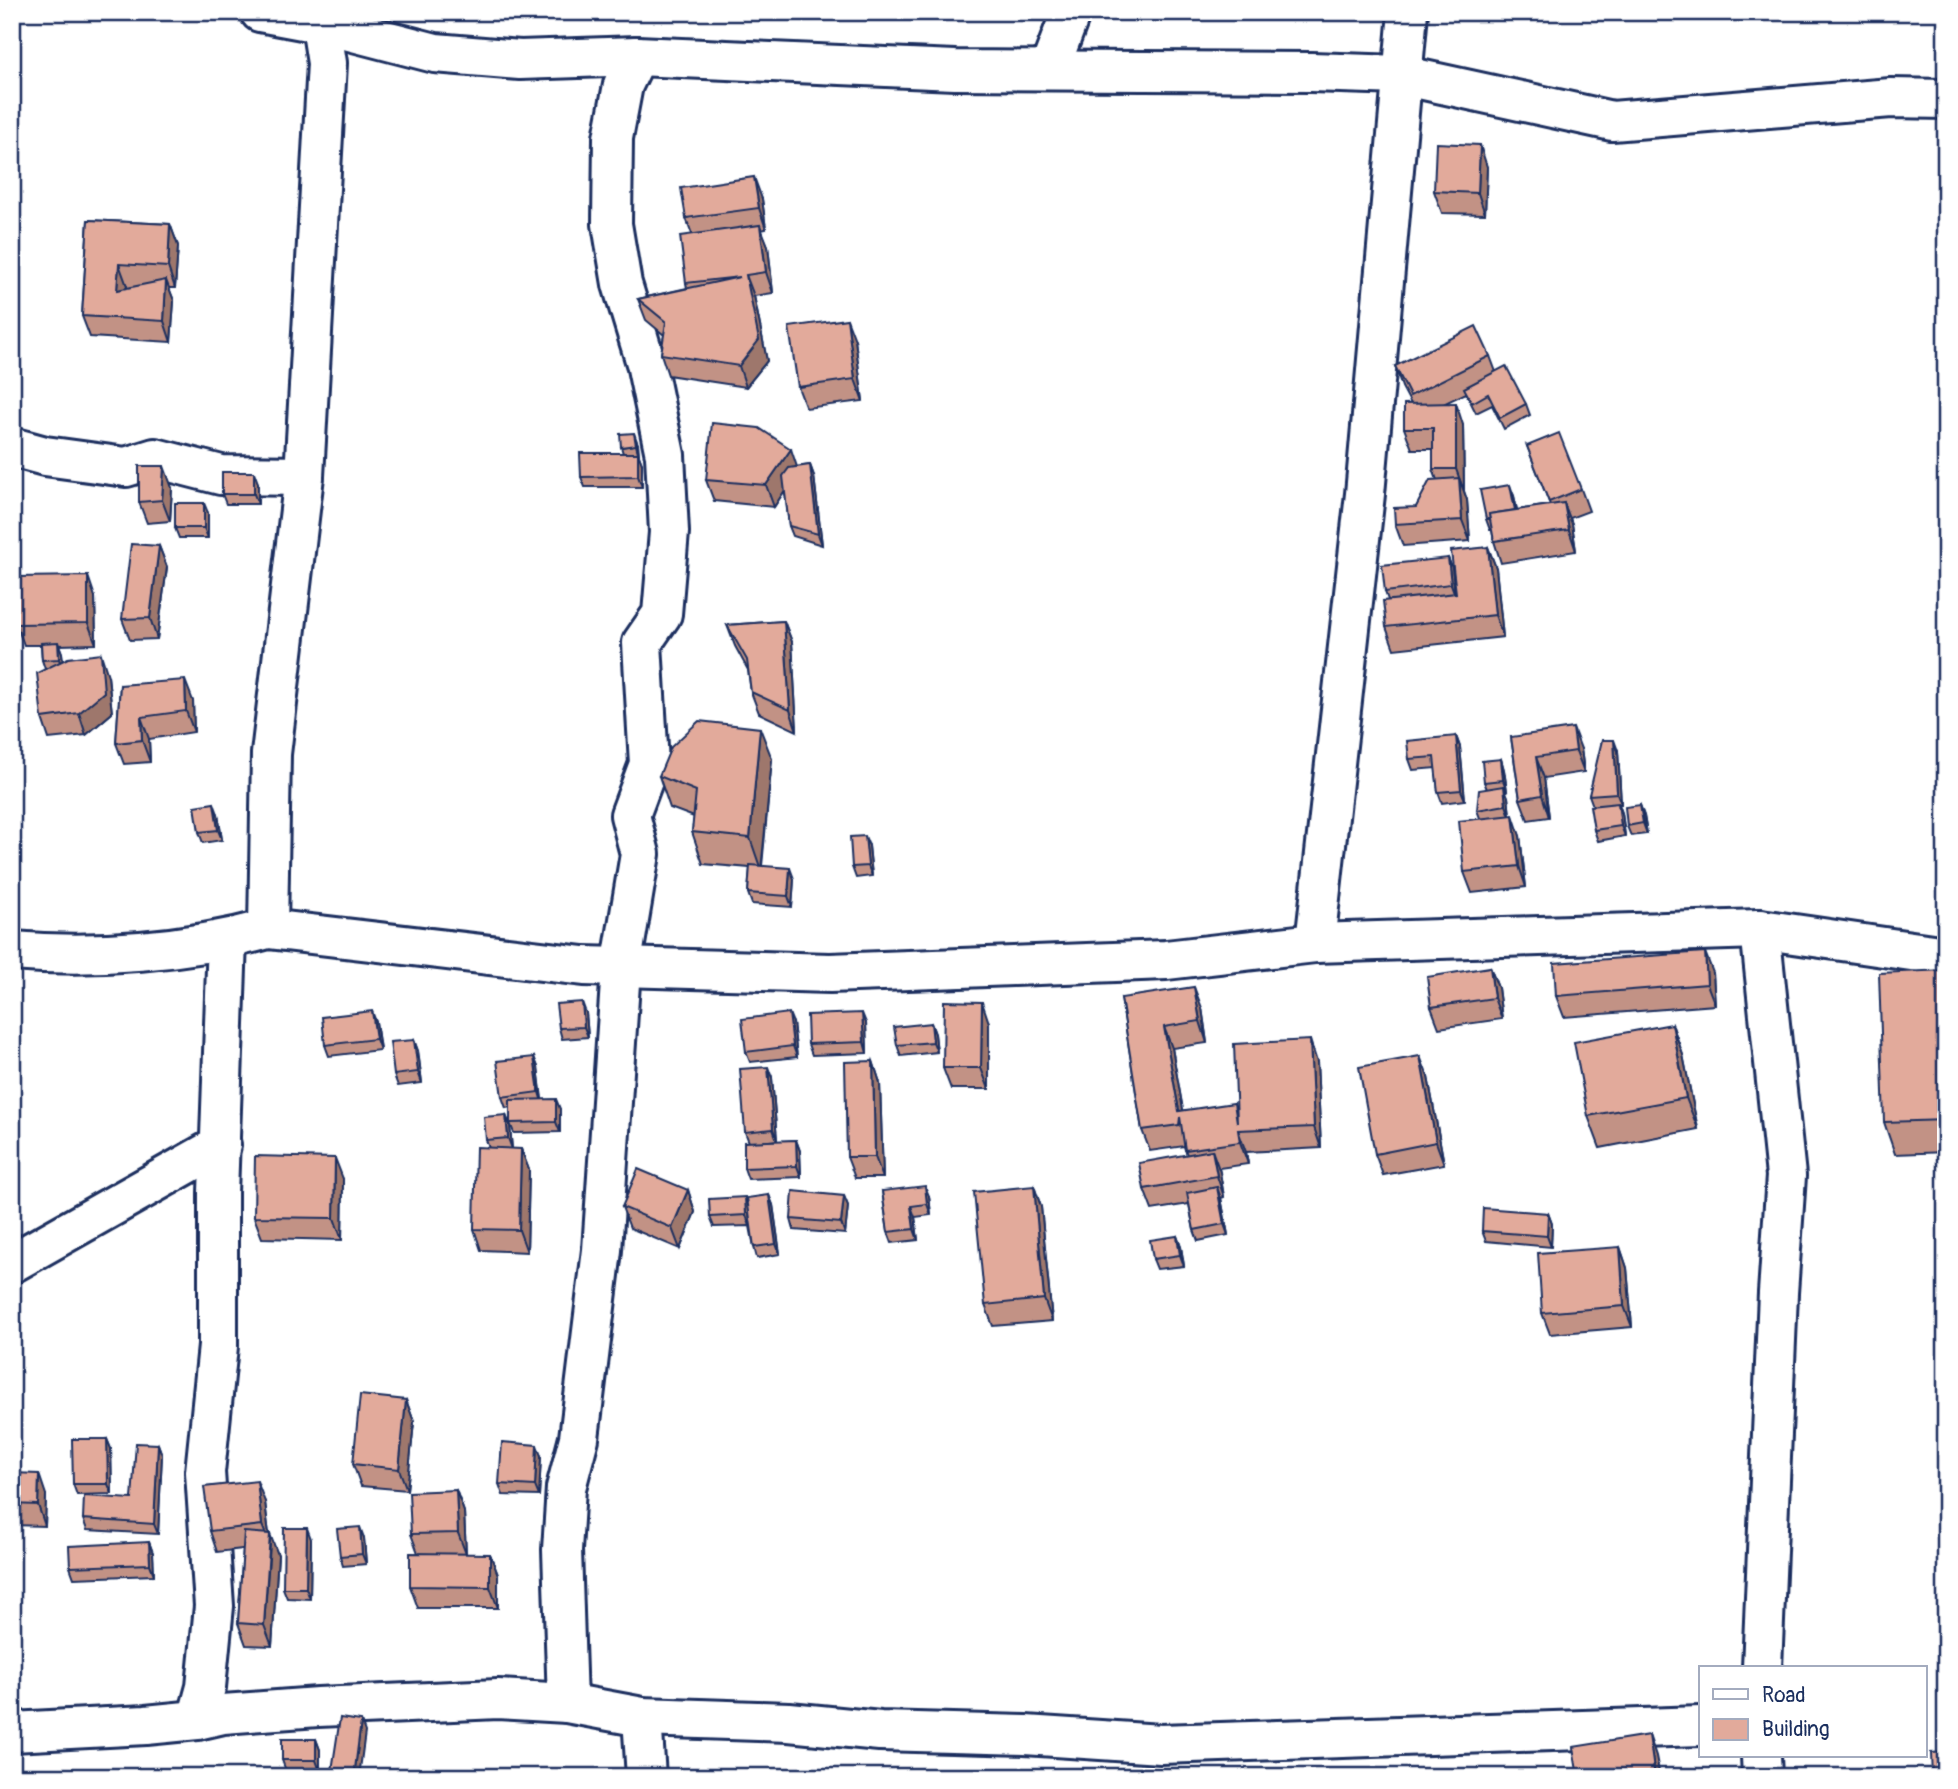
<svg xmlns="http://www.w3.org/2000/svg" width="1958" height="1789" font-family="Pangolin,sans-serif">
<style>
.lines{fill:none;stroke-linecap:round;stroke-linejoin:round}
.minor-casing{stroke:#1b2f5e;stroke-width:44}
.minor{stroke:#fff;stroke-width:38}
.wall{fill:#c29285;stroke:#1b2f5e;stroke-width:2}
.shaded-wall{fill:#9e776c;stroke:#1b2f5e;stroke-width:2}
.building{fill:#e2aa9b;stroke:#1b2f5e;stroke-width:2}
</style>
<rect width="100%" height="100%" fill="#fff"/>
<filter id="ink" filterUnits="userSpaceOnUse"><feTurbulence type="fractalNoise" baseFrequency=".0143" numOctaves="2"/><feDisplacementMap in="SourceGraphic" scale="14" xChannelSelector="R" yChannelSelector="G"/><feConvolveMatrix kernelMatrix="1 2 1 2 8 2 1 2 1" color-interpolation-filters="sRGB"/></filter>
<g filter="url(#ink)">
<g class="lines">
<g class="minor-casing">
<g id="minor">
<polyline points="260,12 319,23 435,53 520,60 637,56 955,70 1311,72 1401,75 1612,121 1891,98 1946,99"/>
<polyline points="1049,70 1071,12"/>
<polyline points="12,447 45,456 126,467 155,458 221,475 304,476"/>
<polyline points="268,929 271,754 304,476 327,63 319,12"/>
<polyline points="1760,929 1786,1176 1778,1293 1762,1668"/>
<polyline points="1315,943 1365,494 1408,12"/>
<path d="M12 951C94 958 188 951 268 929L584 966 830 973 1166 960 1315 943 1760 929 1946 956"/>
<polyline points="12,1263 221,1145"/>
<polyline points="567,1703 562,1550 566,1488 579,1438 602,1250 621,968 640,854 630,815 649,764 642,643 662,614 669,532 665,455 646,363 622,284 612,224 613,138 623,85 637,56"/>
<polyline points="642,1717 646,1777"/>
<polyline points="197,1720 206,1687 214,1606 205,1472 218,1346 218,1193 227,940"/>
<polyline points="12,1732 146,1725 197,1720 223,1714 318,1707 498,1699 567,1703 642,1717 789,1722 880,1731 1025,1735 1161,1744 1701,1726"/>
<polyline points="1761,1756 1762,1777"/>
</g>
</g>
<use href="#minor" class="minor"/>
</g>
<g class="wall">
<polygon points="1487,167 1485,214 1442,213 1434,191"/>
<polygon points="762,199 766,229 761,230 768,246 773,293 754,296 767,361 746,387 668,375 661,354 664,335 646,320 638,299 687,288 686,283 692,234 686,218"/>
<polygon points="88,220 170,224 178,246 175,288 169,288 174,301 171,342 90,337 82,316"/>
<polygon points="855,340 863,401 806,408 798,387"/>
<polygon points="1490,356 1496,372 1526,404 1530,415 1504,429 1492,405 1476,413 1466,393 1445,403 1463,425 1464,491 1467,500 1470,541 1403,546 1395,524 1416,507 1437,480 1433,469 1433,449 1412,449 1404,428 1411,404 1402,387 1395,366"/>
<polygon points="638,444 639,456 642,464 642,487 585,487 581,477 623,453 621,447"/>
<polygon points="1527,446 1581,489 1589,511 1570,518 1572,524 1576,551 1501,563 1494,541 1492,530 1490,530 1486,519 1514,496 1517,510 1550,505"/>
<polygon points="810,465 814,476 822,545 793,536 789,526 785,490 774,507 714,501 706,480"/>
<polygon points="258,483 258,504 226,504 222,494"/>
<polygon points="172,488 170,521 147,523 139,502"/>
<polygon points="208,513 208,538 179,538 175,528"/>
<polygon points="159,546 167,567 157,639 130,640 122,619"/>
<polygon points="1488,547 1496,568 1503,637 1394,649 1386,627 1388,600 1385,592 1448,558 1452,568 1455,593 1456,593"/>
<polygon points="12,582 16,592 95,597 96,644 59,645 62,653 63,660 108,676 112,713 86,735 49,739 42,718 45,669 42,660 41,645 24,645 16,624 16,599 12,651"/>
<polygon points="784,621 792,642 797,731 759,713 751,692 748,670 735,646 727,625"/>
<polygon points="120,685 193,701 194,732 149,739 150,762 124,764 116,743"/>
<polygon points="1456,736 1460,747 1465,800 1442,803 1438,792 1436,768 1413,770 1409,759"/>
<polygon points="1511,737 1581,749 1584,772 1544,778 1549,817 1528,820 1520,799"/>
<polygon points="1618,751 1621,804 1619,804 1622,813 1625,836 1598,841 1594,830 1593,806 1589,795"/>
<polygon points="772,759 762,866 794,879 792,907 752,904 748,893 750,868 703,864 692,832 694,817 670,808 659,776"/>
<polygon points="1501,759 1504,770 1507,791 1505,791 1508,797 1510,815 1520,836 1526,887 1472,893 1464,872 1480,818 1477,810 1487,789 1484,782"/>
<polygon points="1640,805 1644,816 1647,834 1631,836 1627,826"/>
<polygon points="218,814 222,840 203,843 199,832"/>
<polygon points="869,846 872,876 856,878 852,867"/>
<polygon points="1490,967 1498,988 1502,1019 1439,1028 1431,1007"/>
<polygon points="1946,970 1946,1152 1895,1154 1884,1122"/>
<polygon points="1713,973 1715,1005 1564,1017 1556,996"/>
<polygon points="1121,998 1202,1008 1207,1043 1172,1048 1183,1111 1236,1110 1317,1062 1321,1148 1246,1152 1248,1164 1219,1168 1224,1197 1221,1198 1228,1235 1198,1241 1194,1230 1189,1204 1152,1210 1144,1189 1187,1155 1184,1146 1150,1151 1142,1130"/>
<polygon points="586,1013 588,1037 562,1039 559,1028"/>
<polygon points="376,1022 380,1050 329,1056 325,1045"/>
<polygon points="793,1023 797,1057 750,1062 746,1052"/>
<polygon points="866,1023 867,1053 812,1055 808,1044"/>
<polygon points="931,1023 935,1034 937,1052 901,1056 897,1045"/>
<polygon points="989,1023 989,1089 951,1089 943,1068"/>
<polygon points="1672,1024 1683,1055 1698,1129 1600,1148 1588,1116"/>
<polygon points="414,1040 418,1051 422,1083 398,1086 394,1075"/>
<polygon points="534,1057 538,1067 542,1099 560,1109 560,1132 514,1133 510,1123 510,1107 506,1108 502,1097"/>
<polygon points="873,1061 880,1083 883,1178 855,1178 847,1157"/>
<polygon points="1428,1077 1444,1164 1383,1175 1375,1154"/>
<polygon points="772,1078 777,1140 761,1142 796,1140 800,1151 801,1177 748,1179 744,1168 749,1142 745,1132"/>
<polygon points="506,1115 510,1126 512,1149 521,1149 529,1170 527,1252 481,1250 474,1229 489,1148 486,1140"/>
<polygon points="343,1179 342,1240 262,1238 254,1217"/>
<polygon points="1034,1186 1041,1207 1052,1321 993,1326 985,1305"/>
<polygon points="688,1190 695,1212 680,1249 630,1228 622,1207"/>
<polygon points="882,1191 929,1196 931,1215 915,1217 918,1240 892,1243 888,1232"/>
<polygon points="769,1195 773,1205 780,1254 757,1258 754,1247 750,1226 714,1227 710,1217"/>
<polygon points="844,1196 848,1206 845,1234 794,1230 791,1219"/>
<polygon points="1548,1213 1552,1224 1551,1247 1486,1241 1482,1231"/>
<polygon points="1177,1236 1181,1247 1184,1266 1157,1269 1153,1259"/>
<polygon points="1620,1247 1627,1268 1632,1327 1550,1334 1542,1313"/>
<polygon points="406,1400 414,1422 407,1490 361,1486 353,1464"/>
<polygon points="107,1439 111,1449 112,1494 77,1495 73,1484"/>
<polygon points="158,1444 162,1455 158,1534 87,1530 83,1519 132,1499"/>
<polygon points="541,1456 539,1496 503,1495 499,1484"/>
<polygon points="12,1473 46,1495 45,1526 12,1525"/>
<polygon points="456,1490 464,1512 466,1554 490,1554 498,1575 498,1608 418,1608 410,1586 418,1553 411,1534"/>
<polygon points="265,1502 269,1534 278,1555 272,1646 246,1645 238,1623 243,1549 217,1552 210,1531"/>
<polygon points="364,1538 366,1564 343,1566 340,1556"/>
<polygon points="311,1539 310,1599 287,1598 283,1588"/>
<polygon points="149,1542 153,1553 154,1575 74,1578 70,1567"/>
<polygon points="316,1739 320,1750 320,1771 286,1771 282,1760"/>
</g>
<g class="shaded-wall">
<polygon points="1480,145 1487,167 1485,214 1478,193"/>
<polygon points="754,177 762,199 766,229 759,208"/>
<polygon points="170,224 178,246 175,288 168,267"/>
<polygon points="760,225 768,246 773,293 766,272"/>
<polygon points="119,264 127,286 125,312 117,290"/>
<polygon points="746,275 754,296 767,361 746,387 739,366"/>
<polygon points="166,280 174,301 171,342 164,321"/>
<polygon points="847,319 855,340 863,401 855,379"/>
<polygon points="1456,403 1463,425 1464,491 1456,469"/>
<polygon points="634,433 638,444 639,456 636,445"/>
<polygon points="791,449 798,470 774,507 766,485"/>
<polygon points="638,453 642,464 642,487 638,476"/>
<polygon points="810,465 814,476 822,545 818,534"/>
<polygon points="164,466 172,488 170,521 162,500"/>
<polygon points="254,472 258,483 258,504 254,494"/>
<polygon points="1459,478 1467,500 1470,541 1462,520"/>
<polygon points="1510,485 1514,496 1520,525 1516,514"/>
<polygon points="204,503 208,513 208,538 204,528"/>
<polygon points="1564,503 1572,524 1576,551 1569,530"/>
<polygon points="159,546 167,567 157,639 150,618"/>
<polygon points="1488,547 1496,568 1503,637 1495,615"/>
<polygon points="1448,558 1452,568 1455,595 1451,584"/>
<polygon points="88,576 95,597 96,644 88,623"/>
<polygon points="12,582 16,593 13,651 12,649"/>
<polygon points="784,621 792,642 797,731 790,710"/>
<polygon points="58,642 62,653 63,670 59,659"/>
<polygon points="101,654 108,676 112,713 86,735 79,713"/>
<polygon points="185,680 193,701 194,732 186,711"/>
<polygon points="141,717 149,739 150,762 142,740"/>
<polygon points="760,728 772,759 761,870 750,838"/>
<polygon points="1573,728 1581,749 1584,772 1576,751"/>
<polygon points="1456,736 1460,747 1465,800 1461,790"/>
<polygon points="1614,740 1618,751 1621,804 1617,793"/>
<polygon points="1536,757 1544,778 1549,817 1542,795"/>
<polygon points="1501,759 1504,770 1507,791 1503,780"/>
<polygon points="1504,786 1508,797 1510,816 1506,805"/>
<polygon points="214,803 218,814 222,840 218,830"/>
<polygon points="1618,803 1622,813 1625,836 1621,826"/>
<polygon points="1640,805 1644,816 1647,834 1643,823"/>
<polygon points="1513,815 1520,836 1526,887 1519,866"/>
<polygon points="865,836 869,846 872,876 868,866"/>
<polygon points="790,868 794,879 792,907 788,896"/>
<polygon points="1705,952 1713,973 1715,1005 1707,984"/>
<polygon points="1490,967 1498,988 1502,1019 1494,998"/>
<polygon points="1194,987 1202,1008 1207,1043 1200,1021"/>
<polygon points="582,1002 586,1013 588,1037 584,1027"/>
<polygon points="982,1002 989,1023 989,1089 981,1068"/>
<polygon points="372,1011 376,1022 380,1050 376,1039"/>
<polygon points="789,1013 793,1023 797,1057 793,1046"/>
<polygon points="862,1013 866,1023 867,1053 864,1042"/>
<polygon points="931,1023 935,1034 937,1052 933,1042"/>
<polygon points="1672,1024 1683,1055 1698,1129 1686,1098"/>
<polygon points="1164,1027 1172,1048 1187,1132 1179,1111"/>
<polygon points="414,1040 418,1051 422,1083 418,1072"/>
<polygon points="1310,1040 1317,1062 1321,1148 1314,1127"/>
<polygon points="1420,1056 1428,1077 1444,1164 1436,1142"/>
<polygon points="534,1057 538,1067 542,1102 539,1092"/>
<polygon points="873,1061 880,1083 883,1178 875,1157"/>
<polygon points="768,1067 772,1078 777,1140 773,1129"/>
<polygon points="556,1099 560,1109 560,1132 556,1122"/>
<polygon points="506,1115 510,1126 512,1149 508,1138"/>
<polygon points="1238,1130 1246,1152 1248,1164 1240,1142"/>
<polygon points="796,1140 800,1151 801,1177 797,1166"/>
<polygon points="521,1149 529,1170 527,1252 519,1230"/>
<polygon points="1212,1150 1220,1172 1224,1197 1217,1176"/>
<polygon points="335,1158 343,1179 342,1240 334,1218"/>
<polygon points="925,1186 929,1196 931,1215 927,1204"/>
<polygon points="1034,1186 1041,1207 1052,1321 1044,1299"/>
<polygon points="1217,1187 1221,1198 1228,1235 1224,1224"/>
<polygon points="688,1190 695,1212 680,1249 672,1228"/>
<polygon points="769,1195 773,1205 780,1254 776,1244"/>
<polygon points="844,1196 848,1206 845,1234 841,1223"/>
<polygon points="745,1197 749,1208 750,1226 746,1215"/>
<polygon points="911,1206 915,1217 918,1240 914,1229"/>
<polygon points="1548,1213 1552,1224 1551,1247 1547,1236"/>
<polygon points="1177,1236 1181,1247 1184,1266 1180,1255"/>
<polygon points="1620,1247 1627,1268 1632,1327 1624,1306"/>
<polygon points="406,1400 414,1422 407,1490 399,1469"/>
<polygon points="107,1439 111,1449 112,1494 108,1484"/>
<polygon points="158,1444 162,1455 158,1534 154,1524"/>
<polygon points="537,1445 541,1456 539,1496 535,1486"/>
<polygon points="39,1474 46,1495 45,1526 38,1505"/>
<polygon points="257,1481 265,1502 270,1543 270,1534 278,1555 272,1646 264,1625 270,1545 262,1525"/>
<polygon points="456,1490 464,1512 466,1554 458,1533"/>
<polygon points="360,1527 364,1538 366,1564 362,1554"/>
<polygon points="307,1528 311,1539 310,1599 306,1588"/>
<polygon points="149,1542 153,1553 154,1575 150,1564"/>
<polygon points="490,1554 498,1575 498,1608 490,1587"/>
<polygon points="361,1721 365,1732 359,1777 354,1777"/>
<polygon points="1649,1735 1656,1756 1660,1777 1655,1777"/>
<polygon points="316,1739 320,1750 320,1771 316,1760"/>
</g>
<g class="building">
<polygon points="1436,143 1480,145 1478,193 1434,191"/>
<polygon points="754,177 759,208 686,218 681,188"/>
<polygon points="88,220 170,224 168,267 119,264 117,290 166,280 164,321 82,316"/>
<polygon points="760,225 766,272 746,275 759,340 739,366 661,354 666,322 638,299 740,277 686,283 680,236"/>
<polygon points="847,319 855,379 798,387 789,327"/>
<polygon points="1476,326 1490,356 1410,396 1395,366"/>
<polygon points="1506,366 1526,404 1500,418 1488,394 1472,403 1464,388"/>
<polygon points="1456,403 1456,469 1433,469 1433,428 1404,428 1404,404"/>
<polygon points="712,423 759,428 791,449 766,485 706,480"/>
<polygon points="634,433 636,445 621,447 620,434"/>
<polygon points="1559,433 1581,489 1549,502 1527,446"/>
<polygon points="580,453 638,453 638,476 581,477"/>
<polygon points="810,465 818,534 789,526 783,476 789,468"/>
<polygon points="139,466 164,466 162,500 139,502"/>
<rect x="222" y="472" width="32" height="22"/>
<polygon points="1459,478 1462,520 1395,524 1394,508 1416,507 1430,480"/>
<polygon points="1510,485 1515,510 1489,514 1490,519 1486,519 1480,490"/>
<rect x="175" y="503" width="29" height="25"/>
<polygon points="1564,503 1569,530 1494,541 1489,514"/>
<polygon points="131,544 159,546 150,618 122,619"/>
<polygon points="1488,547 1495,615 1386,627 1383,601 1456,593 1451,551"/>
<polygon points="1448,558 1451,584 1385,592 1382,565"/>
<polygon points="88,576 88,623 16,624 16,577"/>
<polygon points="784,621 790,710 751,692 747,660 727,625"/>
<polygon points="58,642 59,659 42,660 41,643"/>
<polygon points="101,654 104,692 79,713 42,718 37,673 68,658"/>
<polygon points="185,680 186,711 141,717 142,740 116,743 120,685"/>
<polygon points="699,721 760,728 750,838 692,832 696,791 659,776 671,747"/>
<polygon points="1573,728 1576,751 1536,757 1542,795 1520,799 1511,737"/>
<polygon points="1456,736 1461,790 1438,792 1434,757 1409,759 1407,741"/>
<polygon points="1602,740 1614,740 1617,793 1589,795"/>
<polygon points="1501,759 1503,780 1484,782 1482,761"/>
<polygon points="1504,786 1506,805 1477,810 1479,790"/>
<polygon points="214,803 218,830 199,832 195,806"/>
<polygon points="1618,803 1621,826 1594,830 1590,806"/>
<polygon points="1640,805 1643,823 1627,826 1625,807"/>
<polygon points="1513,815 1519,866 1464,872 1459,821"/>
<polygon points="865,836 868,866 852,867 850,837"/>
<polygon points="750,865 790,868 788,896 748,893"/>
<polygon points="1705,952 1707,984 1556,996 1554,963"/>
<polygon points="1490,967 1494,998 1431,1007 1427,977"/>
<polygon points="1946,970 1946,1120 1884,1122 1879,973"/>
<polygon points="1194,987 1200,1021 1164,1027 1179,1111 1234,1103 1237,1122 1234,1044 1310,1040 1314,1127 1238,1130 1240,1142 1185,1150 1180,1117 1179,1125 1142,1130 1121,998"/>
<polygon points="944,1001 982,1002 981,1068 943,1068"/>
<polygon points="582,1002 584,1027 559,1028 556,1004"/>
<polygon points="372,1011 376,1039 325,1045 322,1017"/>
<polygon points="789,1013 793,1046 746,1052 742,1019"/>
<polygon points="862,1013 864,1042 808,1044 807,1015"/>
<polygon points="931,1023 933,1042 897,1045 894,1027"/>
<polygon points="1672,1024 1686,1098 1588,1116 1574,1042"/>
<polygon points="414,1040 418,1072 394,1075 390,1042"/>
<polygon points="1420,1056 1436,1142 1375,1154 1359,1067"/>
<polygon points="534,1057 539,1092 502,1097 497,1061"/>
<polygon points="873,1061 875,1157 847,1157 845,1062"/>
<polygon points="768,1067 773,1129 745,1132 740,1069"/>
<polygon points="556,1099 556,1122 510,1123 510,1100"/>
<polygon points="506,1115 508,1138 486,1140 484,1117"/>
<polygon points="796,1140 797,1166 744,1168 744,1142"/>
<polygon points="476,1147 521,1149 519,1230 474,1229"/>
<polygon points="1212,1150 1217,1176 1144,1189 1139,1163"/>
<polygon points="255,1156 335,1158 334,1218 254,1217"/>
<polygon points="638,1169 688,1190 672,1228 622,1207"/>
<polygon points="925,1186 927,1204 911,1206 914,1229 888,1232 882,1191"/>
<polygon points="1034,1186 1044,1299 985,1305 974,1192"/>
<polygon points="1217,1187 1224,1224 1194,1230 1187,1193"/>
<polygon points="793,1191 844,1196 841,1223 791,1219"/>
<polygon points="769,1195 776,1244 754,1247 747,1198"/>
<polygon points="745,1197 746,1215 710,1217 709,1199"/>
<polygon points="1483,1208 1548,1213 1547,1236 1482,1231"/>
<polygon points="1177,1236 1180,1255 1153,1259 1150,1240"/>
<polygon points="1620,1247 1624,1306 1542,1313 1538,1253"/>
<polygon points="360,1395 406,1400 399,1469 353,1464"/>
<polygon points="72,1439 107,1439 108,1484 73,1484"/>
<polygon points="502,1442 537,1445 535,1486 499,1484"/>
<polygon points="136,1443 158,1444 154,1524 83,1519 84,1496 132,1499"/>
<polygon points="12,1473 39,1474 38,1505 12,1504"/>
<polygon points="257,1481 262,1525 210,1531 204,1487"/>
<polygon points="456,1490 458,1533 411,1534 409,1492"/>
<polygon points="360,1527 362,1554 340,1556 337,1529"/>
<polygon points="284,1528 307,1528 306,1588 283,1588"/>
<polygon points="244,1532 270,1534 264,1625 238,1623"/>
<polygon points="149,1542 150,1564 70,1567 69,1546"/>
<polygon points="410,1553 490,1554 490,1587 410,1586"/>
<polygon points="340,1718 361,1721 354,1777 331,1777"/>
<polygon points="1649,1735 1655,1777 1578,1777 1573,1747"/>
<rect x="282" y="1739" width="34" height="21"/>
<polygon points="1946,1752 1946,1777 1932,1777 1931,1753"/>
<polygon points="378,1770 407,1772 406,1777 377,1777"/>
</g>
</g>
<rect width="1958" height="1789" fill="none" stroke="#fff" stroke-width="42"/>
<rect x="21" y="21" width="1916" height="1747" fill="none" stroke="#1b2f5e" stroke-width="2.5" filter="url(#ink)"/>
<rect x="1699" y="1666" width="228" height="91" fill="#ffffff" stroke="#a4acbf" stroke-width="2"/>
<rect x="1713" y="1689" width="35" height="10" fill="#ffffff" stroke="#a4acbf" stroke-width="2"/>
<text x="1762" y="1702" font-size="21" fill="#1b2f5e">Road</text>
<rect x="1713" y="1719" width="35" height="21" fill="#e2aa9b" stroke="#a4acbf" stroke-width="2"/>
<text x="1762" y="1736" font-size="21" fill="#1b2f5e">Building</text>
</svg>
